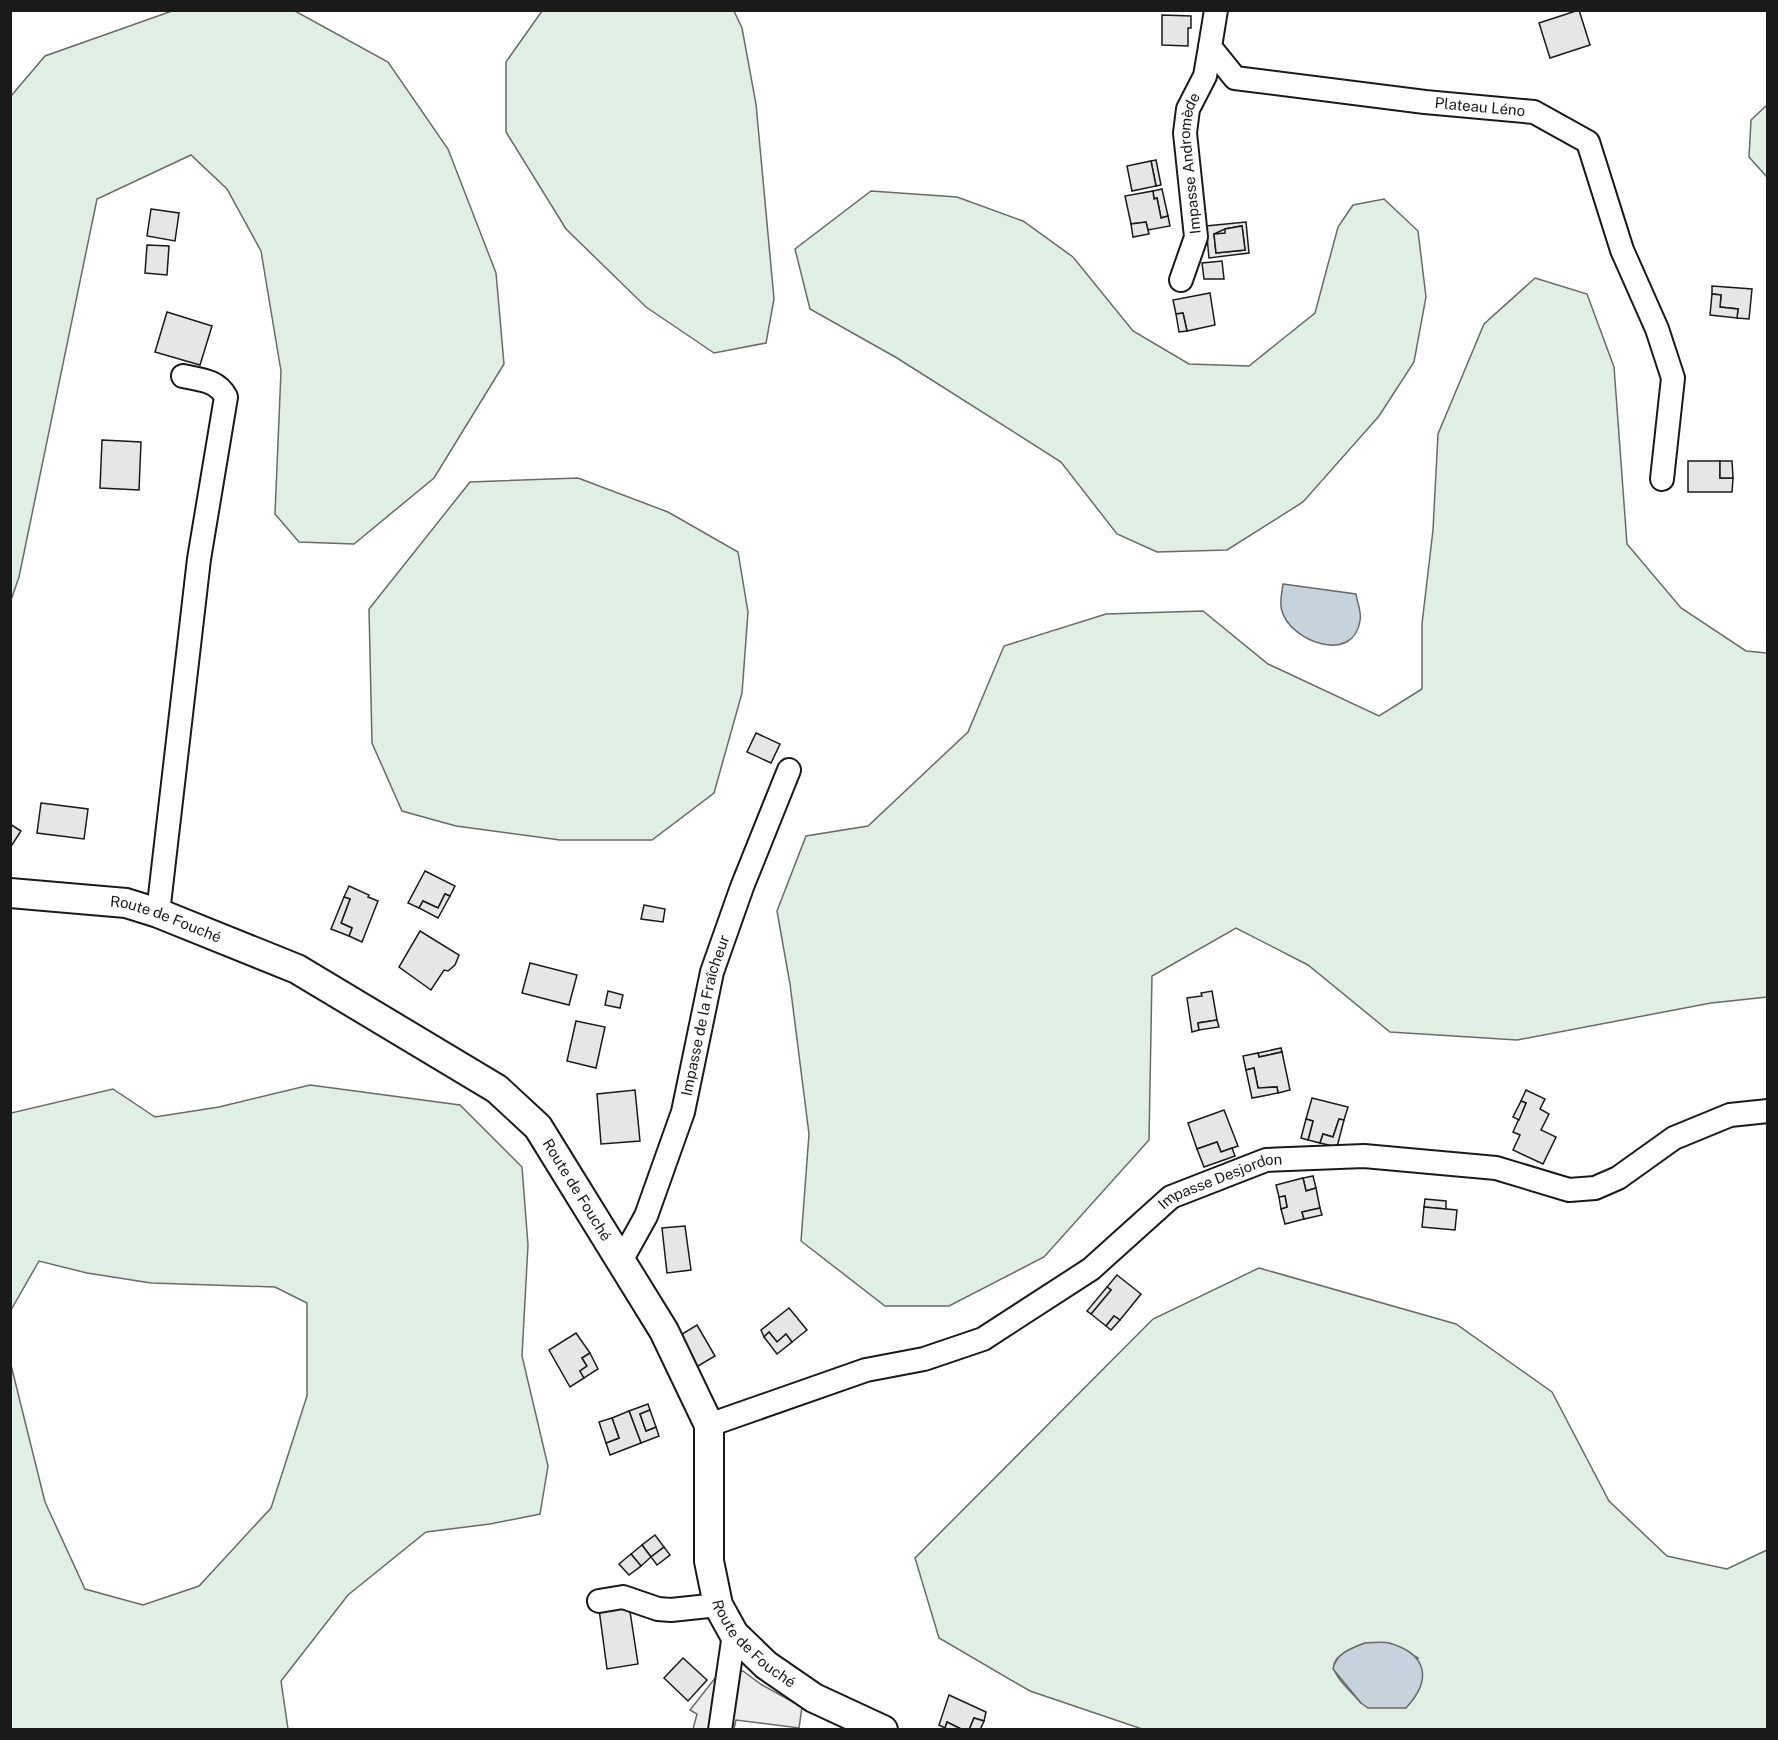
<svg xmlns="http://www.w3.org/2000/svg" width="1778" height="1740" font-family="'Public Sans',sans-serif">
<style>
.green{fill:#e0efe3;stroke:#6a6a6a;stroke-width:1.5;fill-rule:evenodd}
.parking{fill:#ededed;stroke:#6a6a6a;stroke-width:1.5}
.water{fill:#c6d2dc;stroke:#6a6a6a;stroke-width:1.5}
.building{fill:#e6e6e6;stroke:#1a1a1a;stroke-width:1.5;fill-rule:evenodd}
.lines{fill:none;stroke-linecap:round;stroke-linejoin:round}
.minor-casing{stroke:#1a1a1a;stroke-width:26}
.major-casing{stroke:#1a1a1a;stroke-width:32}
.minor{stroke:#fff;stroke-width:22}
.major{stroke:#fff;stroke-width:28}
.labels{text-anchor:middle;stroke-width:4.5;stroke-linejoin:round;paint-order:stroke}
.street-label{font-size:15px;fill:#1a1a1a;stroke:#fff}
</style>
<rect width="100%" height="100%" fill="#fff"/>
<g class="green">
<polygon points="172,11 295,11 388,62 448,149 496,273 504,364 434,478 354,544 299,542 275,514 281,371 261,251 227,189 191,155 97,199 19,577 11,600 11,96 45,56"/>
<polygon points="542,11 734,11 742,28 756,104 774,299 766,343 714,353 646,307 566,229 506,132 506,62"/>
<polygon points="1767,105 1767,177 1749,157 1751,120"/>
<polygon points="871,191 957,197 1023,221 1073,257 1133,331 1189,364 1249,366 1315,313 1338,227 1353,205 1384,199 1418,231 1426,297 1414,362 1379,416 1303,502 1227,550 1157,552 1117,534 1061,462 897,358 810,309 795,249"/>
<polygon points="1535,278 1587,294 1614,367 1627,544 1681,608 1746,651 1767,653 1767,997 1711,1003 1517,1040 1390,1032 1308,965 1236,928 1152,976 1149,1140 1044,1257 949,1306 885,1306 801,1241 809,1134 790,984 777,911 806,836 868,826 968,732 1004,646 1106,614 1203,611 1268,664 1379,716 1422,689 1422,624 1433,530 1438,434 1484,324"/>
<polygon points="578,478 668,512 738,552 748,612 742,693 714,793 652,840 560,840 456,826 402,811 372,743 369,609 470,482"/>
<polygon points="310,1085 460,1105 522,1167 528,1245 522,1356 548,1466 540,1514 490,1524 426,1532 348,1595 281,1681 288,1729 11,1729 11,1365 45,1502 85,1589 143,1605 199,1586 271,1508 307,1396 307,1303 275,1287 151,1283 87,1273 39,1261 11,1310 11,1113 113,1089 155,1117 219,1107"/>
<path d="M1259 1268 1456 1324 1552 1392 1609 1501 1667 1556 1727 1569 1767 1550V1729H1142L1030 1691 939 1638 915 1558 1153 1319ZM1365 1643C1388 1643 1398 1646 1418 1658L1361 1703C1334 1673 1315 1662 1365 1643Z"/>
</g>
<polygon class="parking" points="743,1671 762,1685 802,1707 799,1728 736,1720 734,1729 693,1729 697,1714 690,1710 716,1677"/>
<g class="water">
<path d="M1283 584 1356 594C1357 602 1362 612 1360 621 1353 665 1290 641 1282 611 1279 603 1282 592 1283 584Z"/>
<path d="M1365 1643C1373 1643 1382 1641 1389 1643 1428 1654 1432 1680 1406 1708H1368L1361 1703 1333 1669C1336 1653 1352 1648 1365 1643Z"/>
</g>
<g class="building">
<polygon points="1579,10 1590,45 1550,58 1539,23"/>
<polygon points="1162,15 1191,16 1191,28 1188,28 1188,46 1162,45"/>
<polygon points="1156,160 1161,185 1156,186 1151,161"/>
<polygon points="1151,161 1156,186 1132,191 1127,166"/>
<polygon points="1162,189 1168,216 1161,218 1157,198 1154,199 1153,191"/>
<polygon points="1153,191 1154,199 1157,198 1161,218 1168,216 1170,226 1148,230 1146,222 1131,224 1125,196"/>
<polygon points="151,209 179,213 175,241 147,236"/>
<polygon points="1146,222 1149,234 1133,237 1131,224"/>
<path d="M1246 222 1249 253 1209 258 1206 226ZM1242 226 1245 250 1216 253 1214 234 1225 229Z"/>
<polygon points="1242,226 1245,250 1216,253 1214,234 1225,233 1225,229"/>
<polygon points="147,245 169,246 167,275 145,273"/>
<polygon points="1222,261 1224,279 1204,279 1202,263"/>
<polygon points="1712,286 1752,289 1749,319 1737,318 1738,309 1720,307 1721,295 1712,294"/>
<polygon points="1210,293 1215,325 1187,331 1183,313 1176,314 1173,300"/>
<polygon points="1712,294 1721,295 1720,307 1738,309 1737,318 1710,315"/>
<polygon points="167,312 212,326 200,365 155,352"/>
<polygon points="1183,313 1187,331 1179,332 1176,314"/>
<polygon points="102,440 141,442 139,490 100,488"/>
<polygon points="1688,461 1720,461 1720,478 1733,478 1732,492 1688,492"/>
<polygon points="1720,461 1732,461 1733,478 1720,478"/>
<polygon points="756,733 780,744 771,763 747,752"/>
<polygon points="41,803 88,809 84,839 37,833"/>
<polygon points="10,824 21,831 10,848"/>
<polygon points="425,871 455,886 450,896 445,894 438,908 423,901 419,908 408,903"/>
<polygon points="349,886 369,895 368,897 378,901 362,942 349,936 352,928 341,923 350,899 344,897"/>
<polygon points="445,894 450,896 438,918 419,908 423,901 438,908"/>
<polygon points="344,897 350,899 341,923 352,928 349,936 331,929"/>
<polygon points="644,905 665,909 663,922 641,919"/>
<polygon points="420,931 459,955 455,965 448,971 444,970 431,990 399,967"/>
<polygon points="530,963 577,975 569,1005 522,993"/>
<polygon points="608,991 623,995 620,1008 605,1005"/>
<polygon points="1212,991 1217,1020 1198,1023 1199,1030 1192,1032 1187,998 1202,996 1201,993"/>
<polygon points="1217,1020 1219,1027 1199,1030 1198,1023"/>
<polygon points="576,1021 605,1027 596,1068 567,1061"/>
<polygon points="1281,1048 1282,1052 1259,1057 1258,1053"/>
<polygon points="1282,1052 1290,1090 1278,1093 1277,1087 1258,1088 1254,1068 1246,1070 1243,1056 1258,1053 1259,1057"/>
<polygon points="1254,1068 1258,1088 1277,1087 1278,1093 1252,1098 1246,1070"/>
<polygon points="635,1090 640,1141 601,1144 597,1094"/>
<polygon points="1526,1090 1545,1099 1540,1109 1549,1114 1541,1130 1556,1137 1543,1164 1513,1150 1520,1135 1513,1132 1526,1103 1521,1101"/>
<polygon points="1312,1098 1348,1107 1344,1120 1339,1119 1333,1137 1323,1134 1320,1143 1308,1140 1313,1121 1306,1119"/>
<polygon points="1521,1101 1526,1103 1519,1120 1513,1117"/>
<polygon points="1224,1110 1238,1146 1221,1152 1217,1142 1197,1149 1188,1123"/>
<polygon points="1306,1119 1313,1121 1308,1140 1301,1138"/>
<polygon points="1339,1119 1344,1120 1337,1147 1320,1143 1323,1134 1333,1137"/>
<polygon points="1217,1142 1221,1152 1232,1148 1235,1156 1204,1167 1197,1149"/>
<polygon points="1313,1176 1316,1188 1306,1191 1303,1178"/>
<polygon points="1303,1178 1306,1191 1316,1188 1320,1208 1302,1212 1304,1219 1285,1224 1281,1209 1287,1207 1285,1196 1279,1197 1276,1185"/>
<polygon points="1285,1196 1287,1207 1281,1209 1279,1197"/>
<polygon points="1425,1199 1446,1201 1446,1209 1424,1207"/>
<polygon points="1424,1207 1457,1210 1455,1230 1422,1227"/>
<polygon points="1320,1208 1322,1215 1304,1219 1302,1212"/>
<polygon points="685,1226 691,1270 667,1273 662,1228"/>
<polygon points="1117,1275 1141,1294 1120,1320 1114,1316 1106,1326 1091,1314 1111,1290 1107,1287"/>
<polygon points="1107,1287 1111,1290 1091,1314 1087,1311"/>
<polygon points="789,1308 807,1330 792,1342 786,1334 777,1342 769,1332 764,1337 761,1330"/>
<polygon points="1114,1316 1120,1320 1111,1330 1106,1326"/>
<polygon points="697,1325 715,1356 688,1372 669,1342"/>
<polygon points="769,1332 777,1342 786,1334 792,1342 777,1354 764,1337"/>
<polygon points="576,1333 590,1353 582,1358 587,1366 580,1371 584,1378 570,1387 549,1350"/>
<polygon points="590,1353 598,1369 584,1378 580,1371 587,1366 582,1358"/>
<polygon points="648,1404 650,1410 640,1414 646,1431 656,1427 659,1436 641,1443 629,1411"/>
<polygon points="650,1410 656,1427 646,1431 640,1414"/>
<polygon points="629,1411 641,1443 610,1455 606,1443 619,1438 612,1418"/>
<polygon points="612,1418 619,1438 606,1443 599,1422"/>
<polygon points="655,1535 664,1547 651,1557 642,1545"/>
<polygon points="642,1545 651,1557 641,1566 631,1554"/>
<polygon points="664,1547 670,1555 657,1565 651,1557"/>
<polygon points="631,1554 641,1566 629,1575 619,1564"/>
<polygon points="629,1605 638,1664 607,1669 599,1609"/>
<polygon points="683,1658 707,1680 688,1701 664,1678"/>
<polygon points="949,1695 986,1712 984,1721 974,1718 969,1730 963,1730 947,1722 945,1728 939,1725"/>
<polygon points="974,1718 984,1721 980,1730 969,1730"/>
<polygon points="947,1722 963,1730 949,1730 945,1728"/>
</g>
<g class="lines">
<g class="minor-casing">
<g id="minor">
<path id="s1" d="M1216 10 1210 47 1235 78 1425 102 1534 112 1588 142 1622 250 1657 329 1673 378 1662 479"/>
<path id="s2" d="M1181 280 1196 237 1185 133 1188 109 1205 76 1210 47"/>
<path d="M158 913 199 559 226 397C217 380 201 380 183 376"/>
<path id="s3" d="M621 1261 646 1216 683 1112 712 972 742 887 789 770"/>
<path id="s4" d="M709 1425 866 1370 924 1359 983 1339 1091 1269 1171 1197 1266 1160 1364 1156 1496 1168 1569 1190 1595 1188 1618 1178 1674 1138 1730 1115 1768 1111"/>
<polyline points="599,1601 623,1597 658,1609 671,1610 718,1605"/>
<polyline points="720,1730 734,1634"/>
</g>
</g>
<g class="major-casing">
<g id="major">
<path id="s5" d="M10 893 126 903 158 913 297 969 497 1089 538 1127 664 1331 709 1425V1561L718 1605 734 1634 766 1665 814 1698 883 1730"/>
</g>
</g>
<use href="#minor" class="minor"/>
<use href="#major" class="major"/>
</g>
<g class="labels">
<g class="street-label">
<text dy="5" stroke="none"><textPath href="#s1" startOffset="324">Plateau Léno</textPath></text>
<text dy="5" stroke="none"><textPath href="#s2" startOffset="120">Impasse Andromède</textPath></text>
<text dy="5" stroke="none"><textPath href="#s5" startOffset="159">Route de Fouché</textPath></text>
<text dy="5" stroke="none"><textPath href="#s3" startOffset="261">Impasse de la Fraîcheur</textPath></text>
<text dy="5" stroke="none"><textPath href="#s4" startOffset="576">Impasse Desjordon</textPath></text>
<text dy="5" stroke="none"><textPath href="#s5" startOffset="663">Route de Fouché</textPath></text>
<text dy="5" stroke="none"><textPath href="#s5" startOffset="1167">Route de Fouché</textPath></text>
</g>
</g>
<rect width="1778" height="1740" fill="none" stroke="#1a1a1a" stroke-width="24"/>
</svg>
